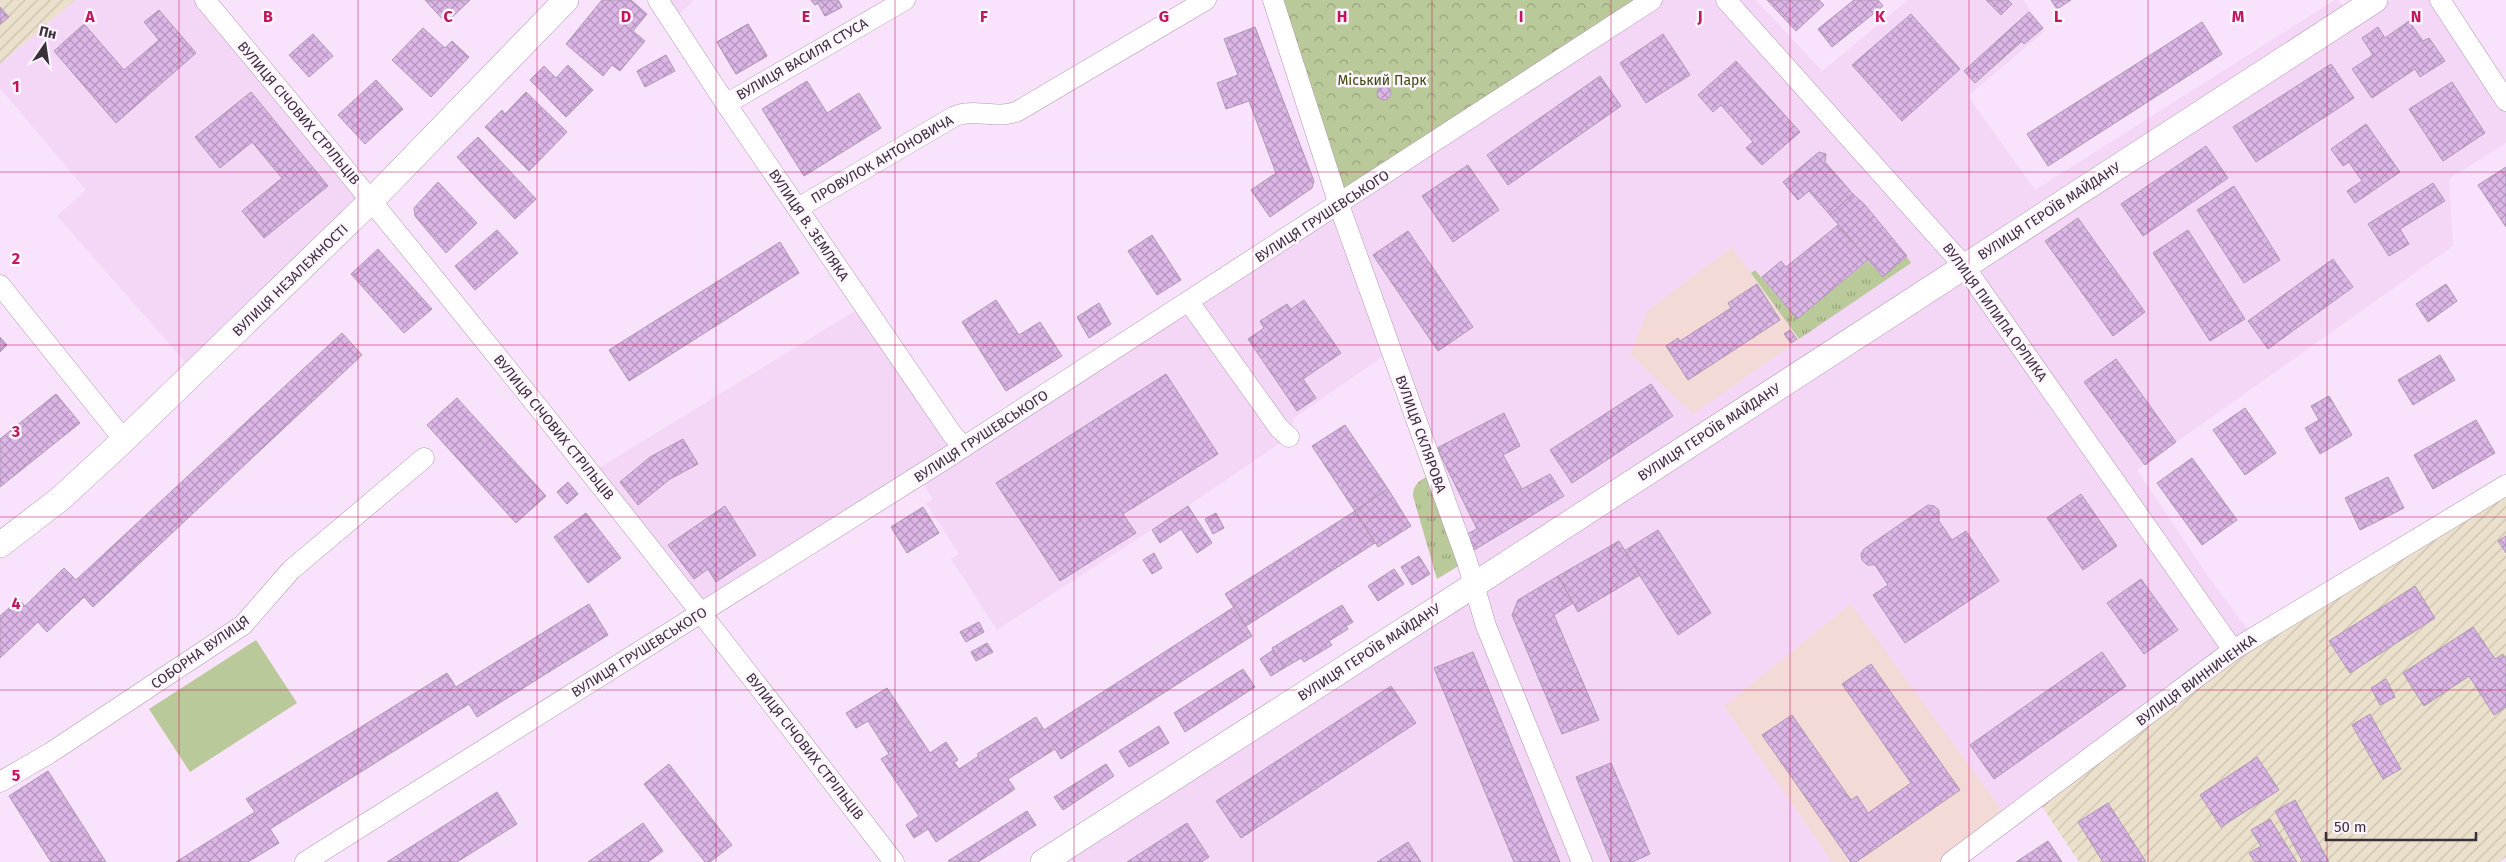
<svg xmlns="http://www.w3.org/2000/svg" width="2506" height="862" font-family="'Fira Sans',sans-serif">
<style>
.built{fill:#f4d7f7}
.industrial{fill:url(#industrial-furrows)}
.education{fill:#f4dad7}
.grass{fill:url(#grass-tufts)}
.park{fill:url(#park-crowns)}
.garden{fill:#bac999}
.building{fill:url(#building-cross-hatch);stroke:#ad99b2}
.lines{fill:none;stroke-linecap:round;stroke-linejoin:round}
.minor-casing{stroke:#af99b1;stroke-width:21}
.tertiary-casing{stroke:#af99b1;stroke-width:26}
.minor{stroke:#fff;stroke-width:20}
.tertiary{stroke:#fff;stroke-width:25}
.grid{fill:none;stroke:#c2185b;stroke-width:1;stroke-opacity:0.55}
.labels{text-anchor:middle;stroke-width:5;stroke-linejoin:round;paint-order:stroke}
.street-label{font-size:14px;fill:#39303a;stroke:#fef4ff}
.park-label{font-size:14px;fill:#3d4b0c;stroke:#fef4ff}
.grid-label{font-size:16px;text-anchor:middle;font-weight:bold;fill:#c2185b;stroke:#fef4ff;stroke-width:5;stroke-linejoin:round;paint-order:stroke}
</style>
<defs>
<pattern id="industrial-furrows" width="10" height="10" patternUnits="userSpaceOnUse" patternTransform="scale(1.25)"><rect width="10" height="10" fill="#eae0cb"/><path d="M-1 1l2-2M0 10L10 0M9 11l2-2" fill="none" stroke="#c9c0af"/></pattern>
<pattern id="grass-tufts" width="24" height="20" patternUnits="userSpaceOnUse" patternTransform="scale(1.25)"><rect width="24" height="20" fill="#bac999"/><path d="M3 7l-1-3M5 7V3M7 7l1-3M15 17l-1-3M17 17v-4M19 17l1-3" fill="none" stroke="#98a47e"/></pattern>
<pattern id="park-crowns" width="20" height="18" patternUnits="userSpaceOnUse" patternTransform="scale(1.25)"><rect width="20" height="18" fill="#bac999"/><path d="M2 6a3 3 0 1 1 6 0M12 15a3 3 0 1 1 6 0" fill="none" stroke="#98a47e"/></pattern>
<pattern id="building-cross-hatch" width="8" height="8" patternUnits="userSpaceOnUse" patternTransform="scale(1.25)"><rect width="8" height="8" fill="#dcb6e6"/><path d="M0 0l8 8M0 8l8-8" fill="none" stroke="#b394bb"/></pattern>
</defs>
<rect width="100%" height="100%" fill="#f9e2fc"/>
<g class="built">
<polygon points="75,0 205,0 372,200 194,372 57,216 86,190 0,88 0,64"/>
<polygon points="658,0 694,0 672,21"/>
<polygon points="1650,0 1756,0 1822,71 1908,0 2023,0 2045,31 1968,96 2035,190 2335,0 2338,0 2350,16 2375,0 2440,0 2506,101 2506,143 2449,179 2453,246 2137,470 2210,579 2254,638 2009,820 1725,706 1832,862 1043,862 1474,585 1391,351 1294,418 1289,437 1188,506 997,630 951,559 959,554 926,503 933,499 918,476 701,612 591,473 863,306 964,447"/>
</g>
<g class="industrial">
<polygon points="0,0 75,0 0,64"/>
<polygon points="2506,485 2506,857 2499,862 2079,862 2037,799 2211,665"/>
</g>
<g class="education">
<polygon points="1732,247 1799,340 1693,414 1630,354 1648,310"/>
<polygon points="1851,604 2009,820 1952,862 1832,862 1724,706"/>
</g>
<g class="grass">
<polygon points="1907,257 1911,263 1799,339 1751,273 1755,270 1797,319 1868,261 1883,277"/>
<path d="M1434 473 1467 561 1437 579 1413 496C1413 482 1423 479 1434 473Z"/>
</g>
<polygon class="park" points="1272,0 1650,0 1339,205"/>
<polygon class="garden" points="256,640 297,703 190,772 149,709"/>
<g class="building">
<polygon points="425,0 470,0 446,23"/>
<polygon points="602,0 631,0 647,14 633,31 645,41 620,71 612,65 603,76 566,44"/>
<polygon points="811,0 838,0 842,7 825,16 818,3 815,5"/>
<polygon points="811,0 838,0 842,7 825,16 818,3 815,5"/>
<polygon points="1767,0 1819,0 1824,5 1796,31"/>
<polygon points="1854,0 1878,0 1883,6 1832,47 1818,29"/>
<polygon points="1986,0 2008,0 2012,4 2001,15"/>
<polygon points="2051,0 2071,0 2057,9"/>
<polygon points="0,7 9,17 0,24"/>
<polygon points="159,10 196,53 116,123 54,51 84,24 124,70 159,40 144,22"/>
<polygon points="2029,12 2043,28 2024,44 2010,29"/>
<polygon points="1911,14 1960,69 1902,121 1852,65"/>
<polygon points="2409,21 2423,41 2429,38 2445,61 2420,77 2415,69 2372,98 2352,69 2373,55 2362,38 2378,27 2385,38"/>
<polygon points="2202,22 2222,54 2048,166 2027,134"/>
<polygon points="748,24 767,56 736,74 717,42"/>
<polygon points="748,24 767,56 736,74 717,42"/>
<polygon points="1255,27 1314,181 1312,188 1270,217 1251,190 1276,173 1249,101 1226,109 1217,83 1238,75 1224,39"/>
<polygon points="423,28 445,48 452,41 469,57 431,97 392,60"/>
<polygon points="2010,29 2021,42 1975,83 1964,71"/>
<polygon points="313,34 333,56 309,77 289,55"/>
<polygon points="1663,34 1690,75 1646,103 1620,63"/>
<polygon points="666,55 675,71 645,87 637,71"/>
<polygon points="1736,61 1800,132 1762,165 1746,148 1753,142 1721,105 1713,112 1698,95"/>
<polygon points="2331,64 2354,98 2256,162 2233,127"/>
<polygon points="568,65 593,90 566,117 530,80 544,66 556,78"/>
<polygon points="1600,76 1621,106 1508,185 1487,155"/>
<polygon points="376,80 403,109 365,144 338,115"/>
<polygon points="807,81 827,113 859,93 881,128 804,176 762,109"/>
<polygon points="2452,82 2485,133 2443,161 2409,109"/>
<circle cx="1384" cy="93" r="7"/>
<polygon points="251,92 328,186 264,238 242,211 282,178 252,142 220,168 195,137"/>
<polygon points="526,92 567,132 529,171 485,127 502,110 505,114"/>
<polygon points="2366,124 2400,172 2355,203 2347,191 2362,181 2349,162 2343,166 2331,149"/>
<polygon points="478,137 536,199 515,219 457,157"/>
<polygon points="2206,146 2228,178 2143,236 2121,204"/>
<polygon points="1819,152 1826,154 1825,162 1853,194 1830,215 1809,191 1798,200 1783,182"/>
<polygon points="1468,165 1499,210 1453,242 1422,196"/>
<polygon points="2506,167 2506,227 2478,185"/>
<polygon points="438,182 477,223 446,253 415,216 414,208"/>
<polygon points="2433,183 2445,201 2400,229 2409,244 2389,256 2368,224"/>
<polygon points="2234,186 2280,260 2244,283 2197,210"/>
<polygon points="1853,194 1865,205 1907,256 1883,277 1830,215"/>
<polygon points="2078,218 2145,312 2113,336 2045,241"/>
<polygon points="1838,225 1868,260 1797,319 1762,277 1781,261 1786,267"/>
<polygon points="497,230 518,253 475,290 455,266"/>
<polygon points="2188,230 2245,319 2210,341 2153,253"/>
<polygon points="1408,231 1473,327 1438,351 1373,255"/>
<polygon points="1152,235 1181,280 1157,295 1128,251"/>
<polygon points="780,242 799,273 629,381 609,350"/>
<polygon points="378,249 432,309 404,333 351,274"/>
<polygon points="2333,259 2353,287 2268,349 2248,321"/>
<polygon points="1757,284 1780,320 1688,380 1666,346 1678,338 1680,341 1731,308 1728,303"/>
<polygon points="2446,284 2457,301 2428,322 2416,304"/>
<polygon points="996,300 1019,335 1040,322 1062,356 1006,391 962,322"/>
<polygon points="1304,300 1341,353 1303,379 1316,398 1297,411 1248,339 1264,328 1260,321 1287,304 1291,309"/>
<polygon points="1099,303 1111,324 1089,338 1077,317"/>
<polygon points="1790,330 1797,339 1791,343 1784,334"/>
<polygon points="342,333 362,355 93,607 84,597 47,632 38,622 0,658 0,616 19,599 25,606 64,568 76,580"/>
<polygon points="0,337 7,345 0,352"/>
<polygon points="2440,355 2455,380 2413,405 2398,380"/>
<polygon points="2116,359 2176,442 2145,465 2084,382"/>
<polygon points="1166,374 1218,454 1123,514 1136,533 1060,581 996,483"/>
<polygon points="1651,384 1673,416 1572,483 1550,450"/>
<polygon points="56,394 80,423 0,487 0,439"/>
<polygon points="2329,396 2352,435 2320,454 2305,428 2319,420 2311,406"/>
<polygon points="457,398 546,496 516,523 427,425"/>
<polygon points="2245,408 2276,453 2245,475 2213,430"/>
<polygon points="1504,413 1520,446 1503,455 1522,489 1550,474 1564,496 1474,550 1467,534 1477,529 1437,448"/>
<polygon points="2476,420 2495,453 2433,489 2414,455"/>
<polygon points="1345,425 1388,489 1355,511 1312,446"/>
<polygon points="683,439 698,464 670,479 638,505 620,482 650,457"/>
<polygon points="2192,458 2237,520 2202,545 2157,483"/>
<polygon points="2388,477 2404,508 2360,530 2345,498"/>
<polygon points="568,482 578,494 567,504 557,492"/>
<polygon points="1388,489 1411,526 1378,547 1355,511"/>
<polygon points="2081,494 2117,546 2083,570 2047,518"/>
<polygon points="1928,505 1934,506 1939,510 1939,521 1952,540 1966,531 1999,581 1905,643 1873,595 1888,585 1875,565 1867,565 1862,560 1861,554 1864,549"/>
<polygon points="725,506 756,555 716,582 708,569 694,579 668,545"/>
<polygon points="1188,506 1212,543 1197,553 1181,529 1160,543 1152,530"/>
<polygon points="923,507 939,533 907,553 891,527"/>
<polygon points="1355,511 1375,543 1246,626 1225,594"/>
<polygon points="586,513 621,558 588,583 554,537"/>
<polygon points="1216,513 1224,528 1213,534 1205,519"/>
<polygon points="1658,530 1711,613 1678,635 1624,551"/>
<polygon points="2506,536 2506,553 2498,541"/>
<polygon points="1619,541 1640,575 1578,612 1558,576"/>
<polygon points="1154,553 1162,568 1152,574 1143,560"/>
<polygon points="1419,556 1430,574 1412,585 1401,567"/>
<polygon points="1394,569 1404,584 1378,601 1368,586"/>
<polygon points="1558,576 1573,603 1554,615 1599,720 1562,734 1512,615 1518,600"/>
<polygon points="2141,579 2178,630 2144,654 2107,603"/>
<polygon points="2415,586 2435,618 2350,673 2329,641"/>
<polygon points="589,604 608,635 477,717 469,704 270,829 279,843 248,862 176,862 255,812 246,799 447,673 456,687"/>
<polygon points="1342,605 1353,622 1346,626 1348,629 1329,641 1332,645 1304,662 1301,658 1284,668 1272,648"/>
<polygon points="1234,607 1252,636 1061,759 1055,749 1008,779 1015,789 936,842 928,829 914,838 906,825 919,816 881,759 889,754 868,721 856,728 846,713 887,688 930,753 946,742 958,760 954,762 959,769 979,756 977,754 1036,717 1044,730"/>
<polygon points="979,622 984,632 966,642 960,632"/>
<polygon points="2473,627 2495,659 2503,654 2506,659 2506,707 2494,715 2469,676 2424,706 2403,673"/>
<polygon points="987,643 993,652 976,661 971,652"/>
<polygon points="1273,650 1284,668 1271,676 1260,659"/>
<polygon points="1473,652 1560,862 1514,862 1434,668"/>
<polygon points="2102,652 2126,686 1994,779 1970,745"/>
<polygon points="1871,664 1960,790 1856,862 1851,862 1762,735 1792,715 1851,800 1857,796 1868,813 1911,783 1842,684"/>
<polygon points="1243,669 1255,687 1185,732 1174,713"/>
<polygon points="2386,679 2395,697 2380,705 2371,688"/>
<polygon points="1391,686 1416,723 1241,838 1216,801"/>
<polygon points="2370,714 2401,769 2383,779 2352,725"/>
<polygon points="1159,726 1169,743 1129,767 1119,751"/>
<polygon points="2257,757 2279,790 2221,827 2200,795"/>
<polygon points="1611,763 1650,854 1632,862 1611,862 1576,777"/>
<polygon points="669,764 732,845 710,862 705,862 644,784"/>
<polygon points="1106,764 1114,776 1063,810 1054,797"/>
<polygon points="48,771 106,862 51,862 9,796"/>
<polygon points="497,792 517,824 457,862 387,862"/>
<polygon points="2295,800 2329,862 2303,862 2275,811"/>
<polygon points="2108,803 2146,862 2103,862 2078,822"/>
<polygon points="1027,811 1036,825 978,862 948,861"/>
<polygon points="2270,819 2297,862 2255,862 2249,853 2261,846 2251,830"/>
<polygon points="643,823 663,851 648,862 588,862"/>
<polygon points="1187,823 1209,857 1201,862 1127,862"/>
<polygon points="2048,841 2062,862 2016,862"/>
<polygon points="1408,842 1421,862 1377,862"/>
</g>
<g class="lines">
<g class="minor-casing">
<g id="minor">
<path d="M205 0C441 282 670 570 894 862"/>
<polyline points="658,0 726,104 952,434 964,447"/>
<polyline points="1273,0 1339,205 1467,561 1486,626 1582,862"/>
<polyline points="1726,0 1964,266 2233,650"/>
<polyline points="2440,0 2506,101"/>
<polyline points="726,104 905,0"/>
<path d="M798 208 955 116C975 108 998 120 1018 111L1206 0"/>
<polyline points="0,285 124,440"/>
<polyline points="1189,302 1279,428 1289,437"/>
<polyline points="0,782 50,753 243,625 291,570 424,458"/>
<polyline points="305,862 942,461 1652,0"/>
<polyline points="1951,862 2233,650 2506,485"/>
</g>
</g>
<g class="tertiary-casing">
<g id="tertiary">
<polyline points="0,545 60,499 124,440 372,200 566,0"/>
<polyline points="1043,862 1474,585 2375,0"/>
</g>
</g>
<use href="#minor" class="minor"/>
<use href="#tertiary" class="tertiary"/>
</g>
<path class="grid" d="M179 0V862M358 0V862M537 0V862M716 0V862M895 0V862M1074 0V862M1253 0V862M1432 0V862M1611 0V862M1790 0V862M1969 0V862M2148 0V862M2327 0V862M0 172H2506M0 345H2506M0 517H2506M0 690H2506"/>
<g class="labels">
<g class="street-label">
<text transform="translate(802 59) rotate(-30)" y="5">ВУЛИЦЯ ВАСИЛЯ СТУСА</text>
<text transform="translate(299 113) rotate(50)" y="5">ВУЛИЦЯ СІЧОВИХ СТРІЛЬЦІВ</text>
<text transform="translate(882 159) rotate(-30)" y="5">ПРОВУЛОК АНТОНОВИЧА</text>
<text transform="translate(2049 211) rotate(-33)" y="5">ВУЛИЦЯ ГЕРОЇВ МАЙДАНУ</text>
<text transform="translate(1322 216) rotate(-33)" y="5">ВУЛИЦЯ ГРУШЕВСЬКОГО</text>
<text transform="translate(809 225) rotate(56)" y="5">ВУЛИЦЯ В. ЗЕМЛЯКА</text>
<text transform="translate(290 280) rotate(-44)" y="5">ВУЛИЦЯ НЕЗАЛЕЖНОСТІ</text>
<text transform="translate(1995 312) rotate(54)" y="5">ВУЛИЦЯ ПИЛИПА ОРЛИКА</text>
<text transform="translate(554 427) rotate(51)" y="5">ВУЛИЦЯ СІЧОВИХ СТРІЛЬЦІВ</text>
<text transform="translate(1709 432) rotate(-33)" y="5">ВУЛИЦЯ ГЕРОЇВ МАЙДАНУ</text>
<text transform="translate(1421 434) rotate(70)" y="5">ВУЛИЦЯ СКЛЯРОВА</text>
<text transform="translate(981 436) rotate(-33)" y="5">ВУЛИЦЯ ГРУШЕВСЬКОГО</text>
<text transform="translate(200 652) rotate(-35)" y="5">СОБОРНА ВУЛИЦЯ</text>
<text transform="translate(639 652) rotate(-32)" y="5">ВУЛИЦЯ ГРУШЕВСЬКОГО</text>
<text transform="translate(1369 652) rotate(-33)" y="5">ВУЛИЦЯ ГЕРОЇВ МАЙДАНУ</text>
<text transform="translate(2196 680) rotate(-36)" y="5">ВУЛИЦЯ ВИННИЧЕНКА</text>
<text transform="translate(805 746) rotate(52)" y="5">ВУЛИЦЯ СІЧОВИХ СТРІЛЬЦІВ</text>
</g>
<g class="park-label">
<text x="1382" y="85">Міський Парк</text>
</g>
</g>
<g class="grid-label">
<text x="90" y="22">A</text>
<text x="268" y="22">B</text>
<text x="448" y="22">C</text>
<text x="626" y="22">D</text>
<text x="806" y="22">E</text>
<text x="984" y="22">F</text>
<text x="1164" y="22">G</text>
<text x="1342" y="22">H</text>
<text x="1521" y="22">I</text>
<text x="1700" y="22">J</text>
<text x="1880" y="22">K</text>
<text x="2058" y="22">L</text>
<text x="2238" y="22">M</text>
<text x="2416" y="22">N</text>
<text x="16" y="92">1</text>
<text x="16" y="264">2</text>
<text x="16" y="437">3</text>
<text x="16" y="609">4</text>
<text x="16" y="781">5</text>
</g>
<g transform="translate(45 45) rotate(13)" stroke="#fef4ff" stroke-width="4" paint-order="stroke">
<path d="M0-4L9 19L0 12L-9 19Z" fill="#39303a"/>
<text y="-8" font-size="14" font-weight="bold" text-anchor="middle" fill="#39303a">Пн</text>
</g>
<path d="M2326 832v8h150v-8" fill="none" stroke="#39303a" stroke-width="2.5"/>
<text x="2334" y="832" font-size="15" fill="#39303a" stroke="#fef4ff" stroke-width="4" paint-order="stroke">50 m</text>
</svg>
